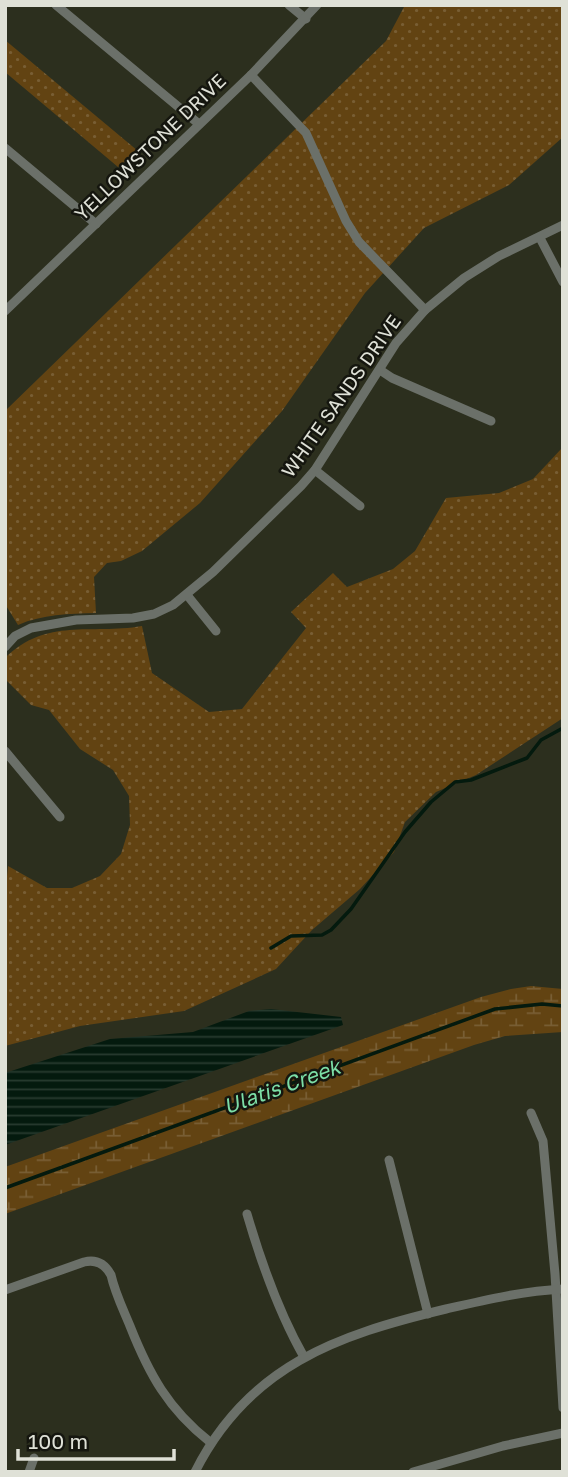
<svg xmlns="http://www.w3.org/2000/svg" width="568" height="1477" font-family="'Golos Text',sans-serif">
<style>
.grass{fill:url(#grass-dots)}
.wetland{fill:url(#wetland-marsh)}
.water{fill:url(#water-rules)}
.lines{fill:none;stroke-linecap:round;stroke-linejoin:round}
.stream{stroke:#041a0e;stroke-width:3.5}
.street{stroke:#6b7069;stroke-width:9}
.labels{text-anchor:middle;stroke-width:5;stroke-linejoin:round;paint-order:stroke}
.street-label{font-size:19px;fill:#dfe1d7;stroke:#15160f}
.water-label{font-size:21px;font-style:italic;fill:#7cdea6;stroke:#15160f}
</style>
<defs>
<pattern id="grass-dots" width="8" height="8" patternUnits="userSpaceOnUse" patternTransform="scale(1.75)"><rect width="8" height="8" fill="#624312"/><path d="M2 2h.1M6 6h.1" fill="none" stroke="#785e34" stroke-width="1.8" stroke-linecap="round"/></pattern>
<pattern id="wetland-marsh" width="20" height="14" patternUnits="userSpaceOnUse" patternTransform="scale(1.75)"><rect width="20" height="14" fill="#624312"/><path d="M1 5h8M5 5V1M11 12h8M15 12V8" fill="none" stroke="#785e34"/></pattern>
<pattern id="water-rules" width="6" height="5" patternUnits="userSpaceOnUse" patternTransform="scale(1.75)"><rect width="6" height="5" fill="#041a0e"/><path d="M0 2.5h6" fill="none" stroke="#283b30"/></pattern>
</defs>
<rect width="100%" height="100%" fill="#2c2f1e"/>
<g class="grass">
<path d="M405 5H563V137L509 185 424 228 365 293 282 411 200 503 142 551 121 561 107 563 94 577 96 613C68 614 43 614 18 625L5 604V411L386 41Z"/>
<polygon points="5,40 138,151 118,167 5,72"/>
<path d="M563 447V718L476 775 436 792 405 822 394 852 360 889 312 930 276 969 184 1011 80 1026 5 1046V898L8 866 47 888H72L100 876 121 854 130 825 129 796 113 770 80 749 49 710 31 705 5 679V658C47 617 90 635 142 626L152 673 209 712 242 709 306 628 291 612 333 573 347 587 393 569 415 551 446 498 499 493 533 479Z"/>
</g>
<polygon class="wetland" points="531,986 563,989 563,1032 505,1036 474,1045 5,1214 5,1167 481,997 511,989"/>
<polygon class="water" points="271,1009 341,1017 343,1025 5,1145 5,1073 110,1039 193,1032 249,1011"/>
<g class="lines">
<g class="stream">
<polyline points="271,948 291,936 322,935 331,930 351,909 405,832 431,802 455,782 471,780 527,758 541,740 563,728"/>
<polyline points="5,1188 495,1009 542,1004 563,1006"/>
</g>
<g class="street">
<polyline points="56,5 199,124"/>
<polyline points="289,5 306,19"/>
<polyline points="251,75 306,133 346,221 359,242 425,310"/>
<polyline points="5,148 96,224"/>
<polyline points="540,238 563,282"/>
<polyline points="5,311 251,75 317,5"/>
<polyline points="380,370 392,378 491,421"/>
<polyline points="315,470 360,506"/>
<polyline points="187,595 216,631"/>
<polyline points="5,647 15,636 31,628 76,620 133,618 154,614 173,605 213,572 301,486 315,470 396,343 425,310 464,278 499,256 563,225"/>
<polyline points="5,751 60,817"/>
<polyline points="531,1113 543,1141 555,1274 563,1408"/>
<polyline points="389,1160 428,1314"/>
<path d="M247 1214C261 1262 279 1313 304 1357"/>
<path d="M5 1290 84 1262C96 1259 105 1264 111 1275 115 1293 123 1309 130 1326 149 1374 168 1409 210 1442"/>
<polyline points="29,1472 34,1458"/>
<path d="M195 1472C248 1366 337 1335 446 1309 485 1300 523 1291 563 1289"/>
<polyline points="413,1472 503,1446 563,1433"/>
</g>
</g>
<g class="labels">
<g class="street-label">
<text transform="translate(150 147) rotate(-44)" y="7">YELLOWSTONE DRIVE</text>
<text transform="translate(341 396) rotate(-55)" y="7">WHITE SANDS DRIVE</text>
</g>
<g class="water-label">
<text transform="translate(282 1087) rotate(-20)" y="7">Ulatis Creek</text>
</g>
</g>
<rect width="568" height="1477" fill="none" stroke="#dfe1d7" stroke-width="14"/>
<path d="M18 1449v10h156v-10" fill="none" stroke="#dfe1d7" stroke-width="3.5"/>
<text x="28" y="1449" font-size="21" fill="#dfe1d7" stroke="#15160f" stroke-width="5" paint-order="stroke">100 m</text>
</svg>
